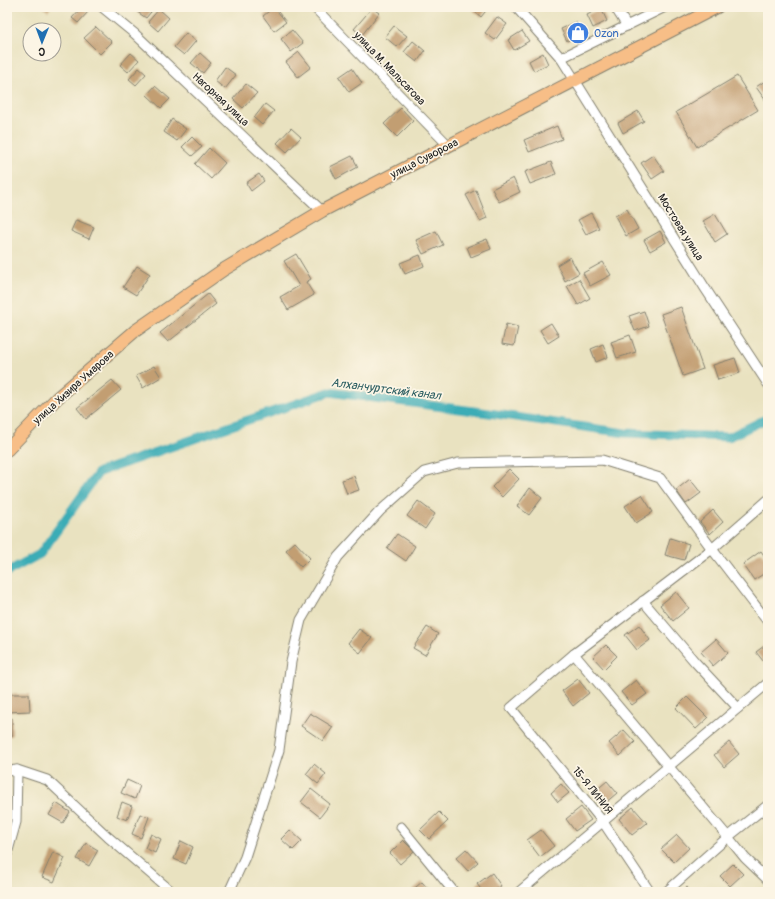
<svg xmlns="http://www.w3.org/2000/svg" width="775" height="899" font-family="Pangolin,sans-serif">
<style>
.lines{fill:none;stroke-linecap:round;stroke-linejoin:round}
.canal{stroke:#3bacb6;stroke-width:9}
.building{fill:#c29e72}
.minor-casing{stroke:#827f6e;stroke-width:11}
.major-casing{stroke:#827f6e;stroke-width:14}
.minor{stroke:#fff;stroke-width:9}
.major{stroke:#f7be87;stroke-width:12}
.labels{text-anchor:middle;stroke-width:3.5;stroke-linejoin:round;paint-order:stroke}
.shop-label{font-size:11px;fill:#366cbe;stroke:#fcf5e5;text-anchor:start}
.street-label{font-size:11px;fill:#1c1c1c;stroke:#fcf5e5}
.water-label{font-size:12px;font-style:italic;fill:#2a5d61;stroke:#fcf5e5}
</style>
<rect width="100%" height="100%" fill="#fcf5e5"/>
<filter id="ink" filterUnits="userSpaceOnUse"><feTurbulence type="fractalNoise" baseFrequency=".025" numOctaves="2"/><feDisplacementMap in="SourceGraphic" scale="8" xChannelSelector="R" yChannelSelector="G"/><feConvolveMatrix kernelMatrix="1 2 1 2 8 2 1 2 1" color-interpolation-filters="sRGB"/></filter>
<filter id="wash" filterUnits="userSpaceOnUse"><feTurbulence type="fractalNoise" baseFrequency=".012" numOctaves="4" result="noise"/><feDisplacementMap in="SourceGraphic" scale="16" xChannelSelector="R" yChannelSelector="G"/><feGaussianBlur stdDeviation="0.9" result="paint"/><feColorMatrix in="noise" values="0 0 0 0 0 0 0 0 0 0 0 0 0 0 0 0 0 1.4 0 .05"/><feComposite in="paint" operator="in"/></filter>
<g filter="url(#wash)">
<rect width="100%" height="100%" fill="#e9e2c0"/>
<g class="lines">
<polyline class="canal" points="7,572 40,554 99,472 329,392 489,413 625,433 729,437 768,418"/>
</g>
<g id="blocks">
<g class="building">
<polygon points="43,7 51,7 48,11"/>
<polygon points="82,7 88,12 78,23 72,18"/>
<polygon points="139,7 155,7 146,18 136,11"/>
<polygon points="274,7 286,22 274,31 263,16"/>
<polygon points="475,7 489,7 481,17 473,10"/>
<polygon points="372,8 379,13 362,35 354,29"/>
<polygon points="601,8 607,21 593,28 587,15"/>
<polygon points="159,9 169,18 158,31 148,22"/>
<polygon points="497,17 507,24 495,40 485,33"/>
<polygon points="576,22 581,34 567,41 561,29"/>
<polygon points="394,26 407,36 397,47 385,37"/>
<polygon points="96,27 112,42 100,54 84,38"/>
<polygon points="292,30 303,43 291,52 281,39"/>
<polygon points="522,31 529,41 514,50 508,40"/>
<polygon points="186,33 196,41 184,55 174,47"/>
<polygon points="413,41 425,51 417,62 404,52"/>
<polygon points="299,52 311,67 298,77 286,62"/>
<polygon points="131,53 139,60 128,72 120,65"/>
<polygon points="200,53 211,63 203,73 191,63"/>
<polygon points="543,53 548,64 534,71 529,61"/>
<polygon points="225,67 236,75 225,89 215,81"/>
<polygon points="139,68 146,74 136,85 129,79"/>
<polygon points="352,68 362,83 349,92 339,77"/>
<polygon points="737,76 758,110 697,147 676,112"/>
<polygon points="768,79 768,99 766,101 756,87"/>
<polygon points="246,84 257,93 243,108 233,99"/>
<polygon points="155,86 170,99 161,108 147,95"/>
<polygon points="265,104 274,111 262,125 254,118"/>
<polygon points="401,108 413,121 397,137 384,124"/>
<polygon points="638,111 644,121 623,133 618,123"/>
<polygon points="172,119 186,129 177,141 164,132"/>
<polygon points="557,126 562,139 529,152 524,140"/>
<polygon points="291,128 301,137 287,152 277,143"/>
<polygon points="192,137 202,147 192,156 182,147"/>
<polygon points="209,148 225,163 211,179 195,164"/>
<polygon points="653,155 664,171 652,179 641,163"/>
<polygon points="352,156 358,167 336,179 330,167"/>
<polygon points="551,162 556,174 530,184 525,172"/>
<polygon points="259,174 264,181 251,191 246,183"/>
<polygon points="513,178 520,192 499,202 492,189"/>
<polygon points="476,190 487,218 480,221 466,195"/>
<polygon points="627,209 638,229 626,236 615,216"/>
<polygon points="591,213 599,228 586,234 578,220"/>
<polygon points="715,214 727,234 715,242 703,221"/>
<polygon points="76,220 94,227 89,239 71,231"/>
<polygon points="436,231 443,245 423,254 416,240"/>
<polygon points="660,231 666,242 650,251 644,240"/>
<polygon points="487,239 491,249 471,257 467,247"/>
<polygon points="296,254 311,279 306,282 314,295 288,310 280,297 299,286 284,261"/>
<polygon points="420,255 424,266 405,274 400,263"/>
<polygon points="570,257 579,273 565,281 557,265"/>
<polygon points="603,262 611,275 590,286 583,273"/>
<polygon points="137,266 150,274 136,295 123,287"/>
<polygon points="579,279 590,298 578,305 567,286"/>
<polygon points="208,294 216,304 168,342 160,333"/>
<polygon points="681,307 703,369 683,376 661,314"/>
<polygon points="644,311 649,326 635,331 629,316"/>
<polygon points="551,323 559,336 548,343 540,330"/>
<polygon points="506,324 518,327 514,346 502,344"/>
<polygon points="630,335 636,352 617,358 611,342"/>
<polygon points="603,344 608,357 596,362 591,349"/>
<polygon points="735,358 740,373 718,380 713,365"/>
<polygon points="154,366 161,377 143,388 136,376"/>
<polygon points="112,380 121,390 86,419 77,408"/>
<polygon points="509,469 519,479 502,497 492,487"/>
<polygon points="354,476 359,490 347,494 342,480"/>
<polygon points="690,479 701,493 686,504 676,490"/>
<polygon points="530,488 542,498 529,515 517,506"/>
<polygon points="642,495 653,512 636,523 625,506"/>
<polygon points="418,501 435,514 425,529 407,516"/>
<polygon points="713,510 723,522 710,534 700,522"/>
<polygon points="397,534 415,546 406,561 387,548"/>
<polygon points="670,538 689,544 684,560 665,555"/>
<polygon points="295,542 310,558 301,567 286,550"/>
<polygon points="761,551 768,561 768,571 754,580 743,564"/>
<polygon points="676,592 689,608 673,621 660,605"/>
<polygon points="639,625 650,640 637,650 625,635"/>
<polygon points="427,627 438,634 425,655 413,648"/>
<polygon points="359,629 372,638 360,653 348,643"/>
<polygon points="716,639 728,653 713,666 701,652"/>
<polygon points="768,643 768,666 767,666 756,652"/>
<polygon points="606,645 617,656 604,669 593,657"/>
<polygon points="578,679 589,693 573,706 562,691"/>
<polygon points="636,680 647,694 632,705 621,692"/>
<polygon points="8,694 29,694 30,711 8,712"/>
<polygon points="687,697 708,718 696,729 676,708"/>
<polygon points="310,713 333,727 323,741 301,726"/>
<polygon points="12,718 12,736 7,736 7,719"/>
<polygon points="624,730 635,742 620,756 609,743"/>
<polygon points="729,742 739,754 724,767 714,755"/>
<polygon points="314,764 326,774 318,784 306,774"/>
<polygon points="127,780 140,786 135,799 121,793"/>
<polygon points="607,781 617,793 604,804 594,792"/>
<polygon points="561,784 569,793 558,802 551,793"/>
<polygon points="311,789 330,804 320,817 301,802"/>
<polygon points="122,802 132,806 127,820 117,816"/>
<polygon points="56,803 70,812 63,823 49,815"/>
<polygon points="581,807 591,820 575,831 566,819"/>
<polygon points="633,807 647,823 632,835 619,819"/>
<polygon points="439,812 448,821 429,839 420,830"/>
<polygon points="140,814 149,817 141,838 132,834"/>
<polygon points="290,830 302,841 293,850 281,839"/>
<polygon points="541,830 554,846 540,857 527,840"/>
<polygon points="151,834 161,839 155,853 145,848"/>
<polygon points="677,835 689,848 674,862 661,849"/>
<polygon points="403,840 414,851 400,864 390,853"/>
<polygon points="181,841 193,847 186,864 174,859"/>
<polygon points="86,843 98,850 89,866 77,859"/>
<polygon points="466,849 478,862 468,871 456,858"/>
<polygon points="53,852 65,858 54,882 42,877"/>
<polygon points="733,864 743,874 730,886 720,876"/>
<polygon points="492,873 501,886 492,892 483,892 477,884"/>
<polygon points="422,882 431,892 410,892"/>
<polygon points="687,887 691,892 682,892"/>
</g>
</g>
</g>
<g filter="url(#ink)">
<use href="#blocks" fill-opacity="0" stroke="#827f6e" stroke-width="1"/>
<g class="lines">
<g class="minor-casing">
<g id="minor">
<polyline points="102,7 135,34 322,211"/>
<polyline points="314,7 449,146"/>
<polyline points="516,7 561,58 705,288 768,384"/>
<polyline points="615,7 627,26"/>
<polyline points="561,58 665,7"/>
<polyline points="643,601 695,662 738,708"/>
<polyline points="574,654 728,837 745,858 768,880"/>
<polyline points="7,771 17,770 47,780 108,837 172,892"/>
<polyline points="401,827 454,892"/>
<polyline points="7,854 16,822 17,770"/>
<polyline points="229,892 245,857 279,750 291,662 301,620 338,557 380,511 424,472 458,463 602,460 660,478 712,549 768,622"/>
<polyline points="519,892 768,683"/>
<polyline points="650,892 603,822 511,708 574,654 712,549 768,500"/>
<polyline points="666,892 728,837 768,805"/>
</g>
</g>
<g class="major-casing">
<polyline id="major" points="7,450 57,398 135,331 223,270 322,211 717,7"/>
</g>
<use href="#minor" class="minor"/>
<use href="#major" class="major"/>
</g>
</g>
<defs>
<g id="shop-disc" transform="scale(1.15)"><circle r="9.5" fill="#3f7fe0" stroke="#fcf5e5"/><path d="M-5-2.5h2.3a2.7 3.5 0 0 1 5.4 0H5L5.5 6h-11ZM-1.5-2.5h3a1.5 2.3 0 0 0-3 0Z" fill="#fff"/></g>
</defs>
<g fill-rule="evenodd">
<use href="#shop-disc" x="578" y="33"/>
</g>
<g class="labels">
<g class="shop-label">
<text x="594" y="37">Ozon</text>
</g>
<g class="street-label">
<text transform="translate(390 68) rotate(46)" y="4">улица М. Мальсагова</text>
<text transform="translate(221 99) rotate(43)" y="4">Нагорная улица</text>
<text transform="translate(424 158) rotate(-27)" y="4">улица Суворова</text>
<text transform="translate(681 227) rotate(58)" y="4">Мостовая улица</text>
<text transform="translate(73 387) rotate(-42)" y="4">улица Хизира Умарова</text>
<text transform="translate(593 790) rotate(51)" y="4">15-Я ЛИНИЯ</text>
</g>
<g class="water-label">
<text transform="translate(386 389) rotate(7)" y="4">Алханчуртский канал</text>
</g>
</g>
<rect width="775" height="899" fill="none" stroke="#fcf5e5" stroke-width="24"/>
<g transform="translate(42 42) rotate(181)"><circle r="19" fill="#fcf5e5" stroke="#a29e95"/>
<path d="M0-3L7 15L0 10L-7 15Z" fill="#1f6fb2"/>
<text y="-6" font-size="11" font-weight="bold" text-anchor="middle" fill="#1c1c1c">С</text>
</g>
</svg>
